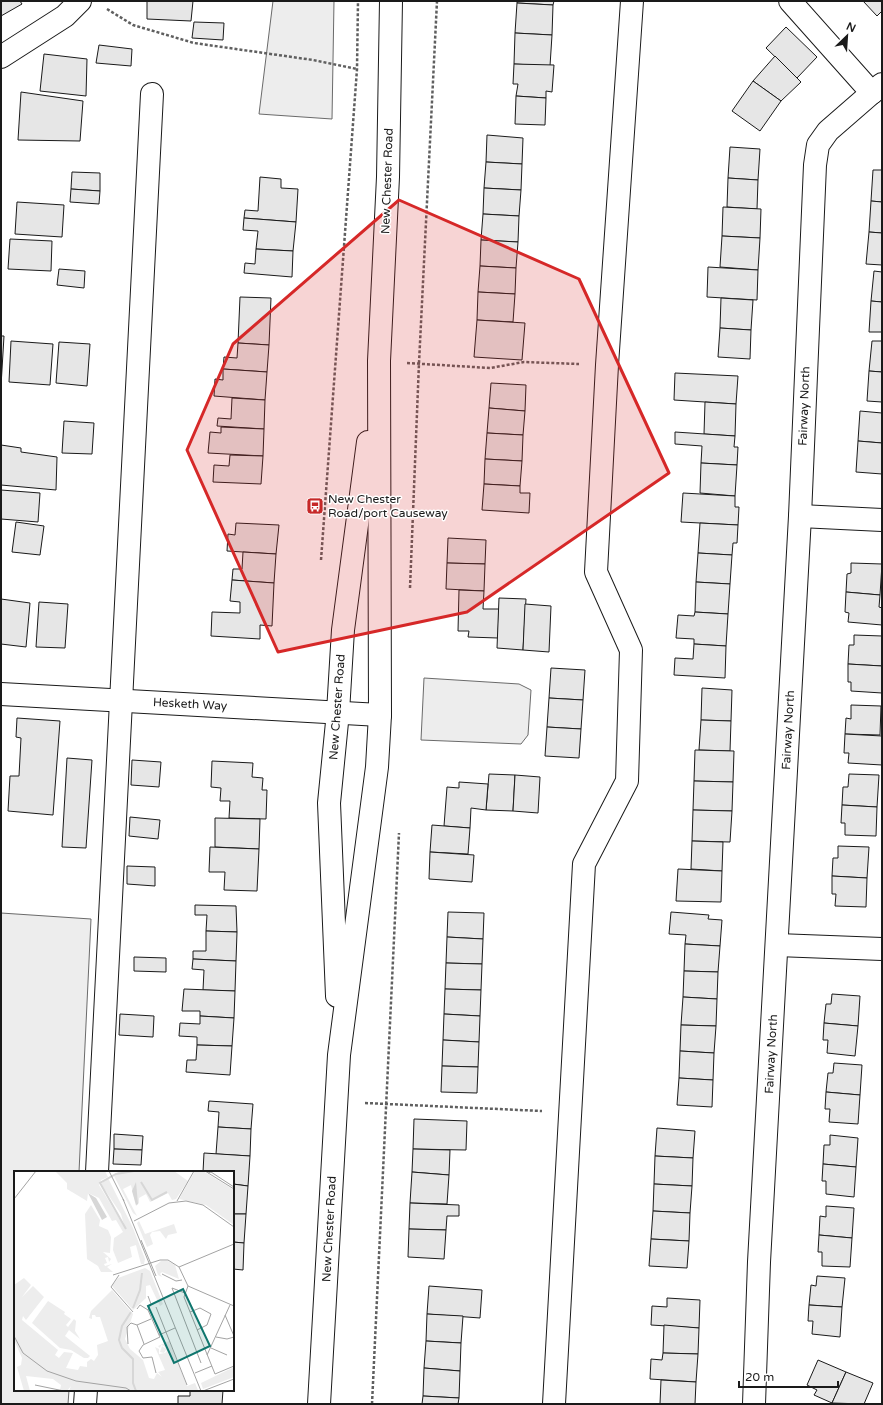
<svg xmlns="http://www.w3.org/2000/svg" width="883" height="1405" font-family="'Varela Round',sans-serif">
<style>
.green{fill:#ededed;stroke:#6a6a6a}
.building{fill:#e6e6e6;stroke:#1a1a1a}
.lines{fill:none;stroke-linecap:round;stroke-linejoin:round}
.minor-casing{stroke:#1a1a1a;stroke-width:24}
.highway-casing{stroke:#1a1a1a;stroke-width:24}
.path{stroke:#5f5f5f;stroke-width:2.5;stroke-dasharray:3 2;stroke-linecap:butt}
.minor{stroke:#fff;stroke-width:22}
.highway{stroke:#fff;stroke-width:22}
.marked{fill:#d62828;fill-opacity:0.2;stroke:#d62828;stroke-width:3;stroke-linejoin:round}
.labels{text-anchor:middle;stroke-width:3;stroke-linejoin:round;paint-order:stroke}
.street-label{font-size:12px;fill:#1a1a1a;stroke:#fff}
.poi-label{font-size:12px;fill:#1a1a1a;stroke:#fff;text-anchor:start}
.inset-river{fill:none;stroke:#d7d7d7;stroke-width:2}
.inset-road{fill:none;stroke:#a3a3a3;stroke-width:1}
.view{fill:#0f766e;fill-opacity:0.15;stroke:#0f766e;stroke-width:2}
.inset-edge{fill:none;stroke:#1a1a1a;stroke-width:2}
</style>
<rect width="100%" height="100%" fill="#fff"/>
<g class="green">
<polygon points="273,1 334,1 332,119 259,114"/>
<polygon points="424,678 519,684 531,690 528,735 521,744 421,740"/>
<polygon points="1,913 91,919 79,1172 15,1172 15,1390 69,1390 68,1404 1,1404"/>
</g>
<g class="building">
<polygon points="1,1 20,1 22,4 1,16"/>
<polygon points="147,1 193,1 191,21 147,19"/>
<polygon points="517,1 554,1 553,5 517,3"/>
<polygon points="863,1 882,1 882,11 877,16"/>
<polygon points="517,3 553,5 552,35 515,33"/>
<polygon points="194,22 224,23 223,40 192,38"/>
<polygon points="786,27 817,57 797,78 766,48"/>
<polygon points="515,33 552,35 550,66 514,64"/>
<polygon points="99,45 132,49 131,66 96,63"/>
<polygon points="44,54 87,59 86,96 40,91"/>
<polygon points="775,56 801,82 781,101 753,81"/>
<polygon points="514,64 554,65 552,92 546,91 546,98 516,96 518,84 513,84"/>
<polygon points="753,81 781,101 760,131 732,111"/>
<polygon points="21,92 83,101 80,141 18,140"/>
<polygon points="516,96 546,98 545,125 515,124"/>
<polygon points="487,135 523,138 522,164 486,162"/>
<polygon points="730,147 760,149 758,180 728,178"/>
<polygon points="486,162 522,164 521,190 484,188"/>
<polygon points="873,170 882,170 882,202 871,201"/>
<polygon points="72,172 100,173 100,191 71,189"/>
<polygon points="260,177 281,179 281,188 298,189 296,222 244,218 245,210 258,211"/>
<polygon points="728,178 758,180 757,209 727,207"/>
<polygon points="484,188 521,190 519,216 483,214"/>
<polygon points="71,189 100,191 99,204 70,202"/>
<polygon points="871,201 882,202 882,233 869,232"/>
<polygon points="17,202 64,205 62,237 15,234"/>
<polygon points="723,207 761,209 760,238 722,236"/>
<polygon points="483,214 519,216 518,242 481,240"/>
<polygon points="244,218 296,222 293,251 256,249 258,231 243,230"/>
<polygon points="869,232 882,233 882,265 866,264"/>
<polygon points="722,236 760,238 758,270 720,267"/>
<polygon points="10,239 52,241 51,271 8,269"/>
<polygon points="481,240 518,242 516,268 480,266"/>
<polygon points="256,249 293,251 292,277 244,273 245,263 255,264"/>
<polygon points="480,266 516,268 515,294 478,292"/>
<polygon points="708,267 758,270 757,300 707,297"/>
<polygon points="59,269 85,271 84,288 57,285"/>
<polygon points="874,271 882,272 882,302 871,301"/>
<polygon points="478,292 515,294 513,322 477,320"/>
<polygon points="240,297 271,298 269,345 238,343"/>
<polygon points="721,298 753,300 751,330 720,328"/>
<polygon points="871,301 882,302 882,332 869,332"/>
<polygon points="477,320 525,323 522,360 474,357"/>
<polygon points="720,328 751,330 750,359 718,357"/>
<polygon points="1,336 4,336 1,386"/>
<polygon points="11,341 53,344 50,385 9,382"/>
<polygon points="872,341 882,341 882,372 869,371"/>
<polygon points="59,342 90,344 87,386 56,383"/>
<polygon points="238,343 269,345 267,372 223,369 224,357 237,358"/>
<polygon points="223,369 267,372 265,400 214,396 215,379 223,380"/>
<polygon points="869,371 882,372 882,402 867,401"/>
<polygon points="675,373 738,376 736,404 674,400"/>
<polygon points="491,383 526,385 525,411 489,408"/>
<polygon points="232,398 265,400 264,429 217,426 218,418 231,419"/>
<polygon points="705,402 736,404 735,436 704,434"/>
<polygon points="489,408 525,411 523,435 487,433"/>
<polygon points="860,411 882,413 882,443 858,441"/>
<polygon points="64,421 94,423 92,454 62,453"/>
<polygon points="221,427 264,429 263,456 208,453 210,432 221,433"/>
<polygon points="675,432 735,436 734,447 738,447 737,465 701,463 702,446 675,444"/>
<polygon points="487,433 523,435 522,461 485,459"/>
<polygon points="858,441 882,443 882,474 856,472"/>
<polygon points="1,445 21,448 21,452 57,457 56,490 1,485"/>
<polygon points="230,455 263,456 261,484 213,482 214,465 229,466"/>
<polygon points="485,459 522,461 520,486 484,484"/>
<polygon points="701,463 737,465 735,496 700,493"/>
<polygon points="484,484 520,486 520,493 530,493 529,513 482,510"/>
<polygon points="1,490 40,493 38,522 1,519"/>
<polygon points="683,493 735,496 735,507 739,507 738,525 681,522"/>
<polygon points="16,522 44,526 40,555 12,552"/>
<polygon points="236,523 279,525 276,554 227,551 228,534 235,535"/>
<polygon points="700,523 738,525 737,543 733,543 732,555 698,553"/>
<polygon points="448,538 486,540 485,564 447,563"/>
<polygon points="243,552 276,554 274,583 232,580 233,569 242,569"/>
<polygon points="698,553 732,555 730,584 696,582"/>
<polygon points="447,563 485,564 484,591 446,589"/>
<polygon points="851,563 882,564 880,595 846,592 847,574 851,573"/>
<polygon points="232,580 274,583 272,626 260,625 260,639 211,636 212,612 240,613 240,602 230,601"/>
<polygon points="696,582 730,584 728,614 695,612"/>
<polygon points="459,590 484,591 483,609 499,609 498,638 468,637 469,631 458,631"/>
<polygon points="846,592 880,595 879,607 882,608 882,625 848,622 849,613 845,612"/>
<polygon points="499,598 526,599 523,650 497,648"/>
<polygon points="1,599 30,603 26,647 1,644"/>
<polygon points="39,602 68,604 65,648 36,647"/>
<polygon points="525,604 551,606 549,652 523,650"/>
<polygon points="695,612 728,614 726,646 694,644 694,639 676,638 678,615 694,616"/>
<polygon points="854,635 882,636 882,666 848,664 849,645 854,645"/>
<polygon points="694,644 726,646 725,678 674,675 675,658 693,659"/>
<polygon points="848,664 882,666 882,693 851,691 851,682 848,682"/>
<polygon points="551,668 585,670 583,700 549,698"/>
<polygon points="702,688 732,690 731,721 701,720"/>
<polygon points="549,698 583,700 581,729 547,727"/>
<polygon points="851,705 881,706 880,735 845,734 846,718 851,719"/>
<polygon points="17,718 60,721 53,815 8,811 10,776 19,776 21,738 16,737"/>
<polygon points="701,720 731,721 730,751 699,750"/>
<polygon points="547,727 581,729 579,758 545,756"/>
<polygon points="845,734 882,736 882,765 848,763 849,753 844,753"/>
<polygon points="695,750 734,751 733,782 694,781"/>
<polygon points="67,758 92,760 86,848 62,847"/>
<polygon points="132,760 161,762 159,787 131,785"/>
<polygon points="212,761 253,763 252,777 263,778 262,790 267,790 266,819 229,818 230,801 220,801 221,788 211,787"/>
<polygon points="489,774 515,775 513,811 486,810"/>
<polygon points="849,774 879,775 877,807 842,805 843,787 848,787"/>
<polygon points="515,775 540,777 538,813 513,811"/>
<polygon points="694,781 733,782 732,811 693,810"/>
<polygon points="459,782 488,784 486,810 471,808 470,828 444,826 447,787 459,788"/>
<polygon points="842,805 877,807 876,836 845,835 845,823 841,823"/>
<polygon points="693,810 732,811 730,842 692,841"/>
<polygon points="130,817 160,820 158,839 129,836"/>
<polygon points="215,818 260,819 259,849 215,847"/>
<polygon points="432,825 470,828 468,854 430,852"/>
<polygon points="692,841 723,842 722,871 691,869"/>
<polygon points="838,846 869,847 867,878 832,876 833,858 838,858"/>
<polygon points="210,847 259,849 257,891 224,890 225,872 209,872"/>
<polygon points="430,852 474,855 472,882 429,879"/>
<polygon points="127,866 155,867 155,886 127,884"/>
<polygon points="678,869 722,871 721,902 676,901"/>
<polygon points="832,876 867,878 866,907 835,906 836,894 832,894"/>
<polygon points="195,905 236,906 237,932 206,931 207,915 195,915"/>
<polygon points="448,912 484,913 483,939 447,937"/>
<polygon points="671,912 709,915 708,919 722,920 720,946 685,944 686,935 669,934"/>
<polygon points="206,931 237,932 236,961 193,959 193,951 206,951"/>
<polygon points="447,937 483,939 482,964 446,963"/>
<polygon points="685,944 720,946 718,972 684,971"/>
<polygon points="134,957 166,958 166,972 134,971"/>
<polygon points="193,959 236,961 235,991 203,990 204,970 192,969"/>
<polygon points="446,963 482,964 481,990 445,989"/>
<polygon points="684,971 718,972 717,999 683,997"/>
<polygon points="184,989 235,991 234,1018 200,1016 200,1011 182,1011"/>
<polygon points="445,989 481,990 480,1016 444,1014"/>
<polygon points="832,994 860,996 858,1026 824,1023 826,1004 831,1004"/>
<polygon points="683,997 717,999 716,1026 681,1025"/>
<polygon points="120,1014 154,1016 153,1037 119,1035"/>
<polygon points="444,1014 480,1016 479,1042 443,1040"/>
<polygon points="200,1016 234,1018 232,1046 197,1045 197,1037 179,1036 180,1023 200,1024"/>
<polygon points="824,1023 858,1026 855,1056 827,1053 828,1040 823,1040"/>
<polygon points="681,1025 716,1026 714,1053 680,1051"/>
<polygon points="443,1040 479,1042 478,1067 442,1066"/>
<polygon points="197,1045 232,1046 230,1075 186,1072 187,1060 196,1060"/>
<polygon points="680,1051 714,1053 713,1080 679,1078"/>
<polygon points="834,1063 862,1065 860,1095 826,1092 828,1073 833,1073"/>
<polygon points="442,1066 478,1067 477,1093 441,1092"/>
<polygon points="679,1078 713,1080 712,1107 677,1105"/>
<polygon points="826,1092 860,1095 858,1124 829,1122 830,1109 825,1109"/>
<polygon points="209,1101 253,1104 251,1129 218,1127 219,1112 208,1111"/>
<polygon points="414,1119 467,1121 466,1150 413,1149"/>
<polygon points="218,1127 251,1129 250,1156 216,1154"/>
<polygon points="657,1128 695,1131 693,1158 655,1156"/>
<polygon points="114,1134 143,1136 142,1150 114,1149"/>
<polygon points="830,1135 858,1138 856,1167 823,1164 824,1145 830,1145"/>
<polygon points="114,1149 142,1150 141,1165 113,1164"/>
<polygon points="413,1149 450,1150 449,1175 412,1172"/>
<polygon points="204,1153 250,1156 248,1186 233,1184 233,1172 203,1172"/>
<polygon points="655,1156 693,1158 692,1186 654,1184"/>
<polygon points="823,1164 856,1167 854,1197 826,1194 826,1181 822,1181"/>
<polygon points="412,1172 449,1175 447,1204 410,1203"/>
<polygon points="233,1184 248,1186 246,1214 233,1214"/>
<polygon points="654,1184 692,1186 690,1213 653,1211"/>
<polygon points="410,1203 459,1205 459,1216 447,1216 446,1230 409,1229"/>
<polygon points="826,1206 854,1208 852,1238 819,1235 820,1216 826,1217"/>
<polygon points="653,1211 690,1213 689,1241 651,1239"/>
<polygon points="233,1214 246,1214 244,1243 233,1242"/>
<polygon points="409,1229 446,1230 444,1259 408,1257"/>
<polygon points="819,1235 852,1238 850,1267 822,1266 822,1252 818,1252"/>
<polygon points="651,1239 689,1241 687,1268 649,1266"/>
<polygon points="233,1242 244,1243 243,1270 233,1269"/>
<polygon points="817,1276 845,1278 842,1307 809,1305 811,1285 816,1286"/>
<polygon points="429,1286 482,1290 480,1318 427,1314"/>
<polygon points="667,1298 700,1300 699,1328 651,1325 652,1306 667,1307"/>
<polygon points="809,1305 842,1307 840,1337 812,1334 813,1321 808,1321"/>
<polygon points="427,1314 463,1316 461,1343 426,1341"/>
<polygon points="664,1325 699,1328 698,1354 663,1353"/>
<polygon points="426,1341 461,1343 460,1371 424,1368"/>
<polygon points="663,1353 698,1354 696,1382 650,1379 651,1359 662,1360"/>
<polygon points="818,1360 846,1372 832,1403 814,1395 817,1390 807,1385"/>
<polygon points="424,1368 460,1371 459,1398 423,1396"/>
<polygon points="846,1372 873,1383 864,1404 832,1403"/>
<polygon points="661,1380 696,1382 695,1404 660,1404"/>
<polygon points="190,1390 223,1390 222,1404 178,1404 178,1396 190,1396"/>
<polygon points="423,1396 459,1398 458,1404 422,1404"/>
</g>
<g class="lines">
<g class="minor-casing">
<g id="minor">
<polyline points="790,1 872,93"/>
<polyline points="1,57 65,16 80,1"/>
<polyline points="800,516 882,520"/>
<polyline points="1,694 380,715"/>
<polyline points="777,945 882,949"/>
<polyline points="97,1172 152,94"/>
<polyline points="85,1404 86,1390"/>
<polyline points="554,1404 584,864 627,781 631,650 596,572 607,365 632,1"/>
<polyline points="754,1404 759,1262 800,516 815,165 818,145 828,131 882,84"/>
</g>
</g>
<g class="highway-casing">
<g id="highway">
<polyline points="337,996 329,803 338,712 343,630 368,442"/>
<polyline points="319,1404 339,1055 377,767 380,715 379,361 388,177 391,1"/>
</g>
</g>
<g class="path">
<polyline points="107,9 133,25 194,43 313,60 357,69"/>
<polyline points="407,363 490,368 524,362 579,364"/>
<polyline points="321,560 357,69 358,1"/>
<polyline points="410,588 419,363 437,1"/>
<polyline points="365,1103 542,1111"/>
<polyline points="372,1404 399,833"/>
</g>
<use href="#minor" class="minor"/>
<use href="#highway" class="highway"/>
</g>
<path class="marked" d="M399 200 579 279 669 473 467 612 278 652 187 450 233 344Z"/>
<defs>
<g id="bus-square" transform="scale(0.9)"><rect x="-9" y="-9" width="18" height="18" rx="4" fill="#c62828" stroke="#fff"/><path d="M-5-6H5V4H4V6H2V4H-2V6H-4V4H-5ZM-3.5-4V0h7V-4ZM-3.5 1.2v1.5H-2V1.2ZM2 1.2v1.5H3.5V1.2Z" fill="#fff"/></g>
</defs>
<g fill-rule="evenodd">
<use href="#bus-square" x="315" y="506"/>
</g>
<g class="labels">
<g class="street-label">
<text transform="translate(387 181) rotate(-88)" y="4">New Chester Road</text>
<text transform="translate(804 406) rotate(-88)" y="4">Fairway North</text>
<text transform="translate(190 704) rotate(3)" y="4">Hesketh Way</text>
<text transform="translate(337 707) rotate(-86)" y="4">New Chester Road</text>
<text transform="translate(788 730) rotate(-87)" y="4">Fairway North</text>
<text transform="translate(771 1054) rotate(-87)" y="4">Fairway North</text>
<text transform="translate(329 1229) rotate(-87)" y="4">New Chester Road</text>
</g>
<g class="poi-label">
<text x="328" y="503">New Chester<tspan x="328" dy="14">Road/port Causeway</tspan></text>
</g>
</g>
<g transform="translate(14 1171)">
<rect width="220" height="220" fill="#fff"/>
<path d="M41 0H91L94 6 87 9 85 14 111 57 107 43 87 13 94 7 119 57 131 88 130 93H127L122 74 116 76 118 86 104 92 99 79 100 67 109 61 102 49 98 50 85 27 74 22 73 30 53 18V12ZM105 0H160L174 10 162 28 158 29 154 22 136 31 132 23 125 27V32L122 35 117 14 109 18 123 45 119 42 100 5ZM181 0H189L220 19V54L192 34 165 28ZM77 34 86 49 85 55 94 59 97 66 96 82 89 81 97 88 95 91 94 86 91 87 93 92 90 93 91 95 98 93 93 96 99 101H87L84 95 73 88 71 43ZM125 50 131 63 160 53 163 62 154 64 152 68 146 60 138 61 136 64 139 73 133 76 123 52ZM147 90H154L161 94 165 108 148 101 146 103 148 106 144 104 141 95ZM131 97 136 100 149 133 146 135 136 114 132 115V127L119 139 98 115 104 107ZM10 107 17 114 8 126 19 115 30 126 12 149 9 145 8 149 44 179 41 184 45 187 50 181 59 182 52 197 64 199 66 195 73 196V191L77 188 80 190 84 184 83 174 94 170 86 146H82L81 144H78V148L75 147 77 140 98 119 119 143 111 168 116 178 129 189 135 207 140 208 143 202 148 206 144 201 151 199 141 176 145 178V183L151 182 153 180 152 179 150 182 146 181 148 175 152 178 150 175 147 174 146 177 144 175 155 170 173 215 181 212 184 219 55 220 57 215 53 220 46 219 47 214 39 208 12 205 16 220H10L3 196 7 194 8 187 0 169V114ZM34 130 51 141 50 143 57 148 52 154 54 156 60 148 62 150 61 160 66 168 55 159 51 165 76 185 74 187H70L57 179 46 177 18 152ZM220 196V206L189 218 187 212Z" fill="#ededed"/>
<path d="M122 11 124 33 122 34 118 20ZM74 22 82 27 93 46 88 49Z" fill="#d7d7d7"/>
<path class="inset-river" d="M127 11 138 29 153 21M112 58 86 12 102 3 120 0M119 137 126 119 128 102M117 141 108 155 105 169 108 177 119 188V212L122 220"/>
<path class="inset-road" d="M95 0 110 30M191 0 220 18M194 2 197 1 220 16M0 28 22 0M109 28 187 220M163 30 180 0M120 50 155 32 172 30 189 34 220 56M127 69 142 105M165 96 220 73M148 103 162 110 168 109M99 104 146 89H154L165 96 174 115 220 135M105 104 97 116 119 141M174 115 170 126 201 203 220 195M171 122 158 117 187 192M134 125 137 133 134 139 145 164M142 136 173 214M123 138 126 134 134 139M176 141 186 137 197 143 193 154 183 159M211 144 220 165M123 154 130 173M123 154 137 148M0 165 9 182 33 200 62 210 112 217 117 220M202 166 213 168 220 166M114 173 113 156 117 152 123 154M197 177 213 184M193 184 216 134M142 202 138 186 129 187 125 180 129 174 146 166 145 164 161 157M181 202 198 195M21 214 50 220M189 220 220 208"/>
<path class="view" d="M169 118 196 175 160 192 134 135Z"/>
<rect width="220" height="220" class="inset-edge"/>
</g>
<rect width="883" height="1405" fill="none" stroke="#1a1a1a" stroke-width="4"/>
<g transform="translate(847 36) rotate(25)" stroke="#ffffff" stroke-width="3" paint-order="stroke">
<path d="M0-3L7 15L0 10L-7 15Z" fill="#1a1a1a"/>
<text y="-6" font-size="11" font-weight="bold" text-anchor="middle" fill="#1a1a1a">N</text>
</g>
<path d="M739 1381v6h99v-6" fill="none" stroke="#1a1a1a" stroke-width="2"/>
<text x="745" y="1381" font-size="12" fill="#1a1a1a" stroke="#ffffff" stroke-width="3" paint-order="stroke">20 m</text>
</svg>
